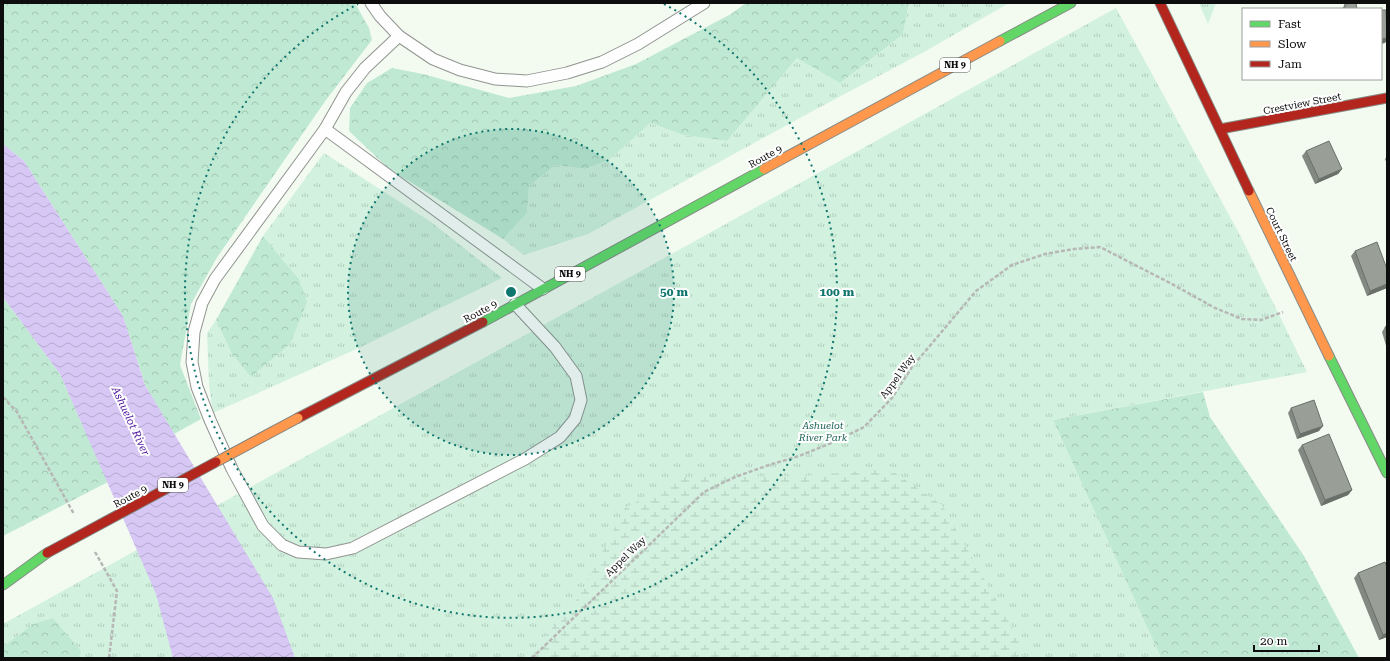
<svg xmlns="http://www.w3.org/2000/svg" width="1390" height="661" font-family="'Roboto Serif',serif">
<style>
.grass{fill:url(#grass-tufts)}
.forest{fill:url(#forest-crowns)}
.wetland{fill:url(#wetland-marsh)}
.water{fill:url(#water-waves)}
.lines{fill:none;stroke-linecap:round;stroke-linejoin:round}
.lane-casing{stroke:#919490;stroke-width:13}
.fast-casing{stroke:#878b86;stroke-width:11}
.slow-casing{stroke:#878b86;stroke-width:11}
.jam-casing{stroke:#878b86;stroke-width:11}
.path{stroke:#b7b8b6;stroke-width:2.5;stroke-dasharray:4 2;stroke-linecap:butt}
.lane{stroke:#fdfefd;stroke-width:11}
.fast{stroke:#63d668;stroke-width:9}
.slow{stroke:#ff974d;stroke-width:9}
.jam{stroke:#b3261e;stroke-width:9}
.slow-bridge-casing{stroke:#7e817d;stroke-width:11;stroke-linecap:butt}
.jam-bridge-casing{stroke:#7e817d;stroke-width:11;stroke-linecap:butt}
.slow-bridge{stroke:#ff974d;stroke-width:9}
.jam-bridge{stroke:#b3261e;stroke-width:9}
.wall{fill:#848882}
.shaded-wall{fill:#6b6f6a}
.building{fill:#999e97;stroke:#6b6f6a}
.ring{fill:none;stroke:#0f766e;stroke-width:2;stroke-dasharray:2 4}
.labels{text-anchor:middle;stroke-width:4;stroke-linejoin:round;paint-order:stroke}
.shield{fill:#fff;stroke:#565656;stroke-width:1}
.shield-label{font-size:9px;font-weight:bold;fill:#0d0d0d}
.street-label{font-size:10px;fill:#0d0d0d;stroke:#fff}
.park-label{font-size:10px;font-style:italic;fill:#1d6455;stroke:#fff}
.water-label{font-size:11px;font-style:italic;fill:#50169e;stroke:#fff}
.centre{fill:#0f766e;stroke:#fff;stroke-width:2}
.ring-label{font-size:12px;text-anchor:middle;font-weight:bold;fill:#0f766e;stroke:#fff;stroke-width:4;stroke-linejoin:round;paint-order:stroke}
</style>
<defs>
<pattern id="grass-tufts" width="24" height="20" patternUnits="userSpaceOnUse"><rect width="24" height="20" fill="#d2f1de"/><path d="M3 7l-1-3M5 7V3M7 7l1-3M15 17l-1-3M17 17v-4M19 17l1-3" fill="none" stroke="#b3cdbd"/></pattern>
<pattern id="forest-crowns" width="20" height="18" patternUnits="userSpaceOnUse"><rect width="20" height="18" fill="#c0e9d3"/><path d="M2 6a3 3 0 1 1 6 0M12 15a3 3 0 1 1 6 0" fill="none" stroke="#a4c7b4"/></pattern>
<pattern id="wetland-marsh" width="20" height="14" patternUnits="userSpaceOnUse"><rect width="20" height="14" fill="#d2f1de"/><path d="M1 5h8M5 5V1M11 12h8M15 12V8" fill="none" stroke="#b3cdbd"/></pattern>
<pattern id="water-waves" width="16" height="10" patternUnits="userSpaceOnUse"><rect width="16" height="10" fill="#d6c7f4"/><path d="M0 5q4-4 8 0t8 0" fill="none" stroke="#b6aad0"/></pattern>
</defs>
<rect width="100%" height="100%" fill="#f3fbf1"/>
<g class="grass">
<polygon points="909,3 1009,3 924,52 807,114 588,234 524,255 503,239 527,213 529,186 556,165 585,169 609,160 649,123 683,135 727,141 797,58 903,34"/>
<polygon points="1199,3 1216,3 1208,24"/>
<polygon points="1116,8 1241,237 1307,372 1053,420 1161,658 3,658 3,624"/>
<polygon points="324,153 431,222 502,278 361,347 213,413 209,385 207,333 216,320 231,352 299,279 263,236"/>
</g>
<g class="forest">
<polygon points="3,3 355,3 369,28 372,40 326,100 216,259 191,304 180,365 201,419 174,434 145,385 123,316 24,161 3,144"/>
<polygon points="746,3 909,3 903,34 840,83 797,58 727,141 683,135 650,123 609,160 585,169 556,165 529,186 527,213 503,239 389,169 349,131 350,108 367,83 392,68 423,74 509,98 576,86 636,64 731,14"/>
<polygon points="263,236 299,279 307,302 290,344 251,377 231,352 216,320"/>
<polygon points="3,297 60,374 108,482 3,536"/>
<polygon points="1203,392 1210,417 1304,556 1359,658 1161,658 1053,420"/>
<polygon points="53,618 81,651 79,658 3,658 3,647 33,624"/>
</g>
<polygon class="wetland" points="889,469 942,505 1018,638 1020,658 526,658 579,597 625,508 684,477 805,476"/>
<polygon class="water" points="3,144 24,161 123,316 145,385 273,598 295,658 173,658 156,594 60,374 3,297"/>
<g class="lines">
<g class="lane-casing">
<g id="lane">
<polyline points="371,3 380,16 399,36 433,59 460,70 495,79 527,81 567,73 602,62 638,44 704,3"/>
<polyline points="399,36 365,68 346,92 325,129 215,279 202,303 194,332 192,362 197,387 210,420 232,469 263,526 282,545 298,552 326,554 353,548 525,459 560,437 575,419 581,400 576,376 555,347 515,304"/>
<polyline points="325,129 543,289"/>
</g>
</g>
<g class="fast-casing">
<g id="fast">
<polyline points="1000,41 1071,3"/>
<polyline points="483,322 764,169"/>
<polyline points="1329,356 1387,473"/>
<polyline points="3,585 47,553"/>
</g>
</g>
<g class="slow-casing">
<g id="slow">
<polyline points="764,169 1000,41"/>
<polyline points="1249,191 1329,356"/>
</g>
</g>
<g class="jam-casing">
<g id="jam">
<polyline points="1160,3 1249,191"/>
<polyline points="1220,129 1387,98"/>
<polyline points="298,418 483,322"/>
</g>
</g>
<g class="path">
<polyline points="3,397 17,412 74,514"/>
<polyline points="95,552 117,591 109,658"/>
<polyline points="532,658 704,492 735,477 769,465 799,456 834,442 864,427 892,398 912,367 976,291 1012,265 1045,254 1074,249 1100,247 1170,283 1215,308 1242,319 1261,320 1283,312"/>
</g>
<use href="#lane" class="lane"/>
<use href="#fast" class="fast"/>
<use href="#slow" class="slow"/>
<use href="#jam" class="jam"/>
<g class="slow-bridge-casing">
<polyline id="slow-bridge" points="216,462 298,418"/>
</g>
<g class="jam-bridge-casing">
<polyline id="jam-bridge" points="47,553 216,462"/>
</g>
<use href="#slow-bridge" class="slow-bridge"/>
<use href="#jam-bridge" class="jam-bridge"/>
</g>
<g class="wall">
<polygon points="1345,4 1357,9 1342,9"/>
<polygon points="1306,151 1342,169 1338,174 1315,184 1302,156"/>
<polygon points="1387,156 1387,164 1385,159"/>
<polygon points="1355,251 1387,269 1387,288 1367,296 1351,256"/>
<polygon points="1387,326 1387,349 1382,332 1385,327"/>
<polygon points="1291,408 1319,431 1297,439 1288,413"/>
<polygon points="1302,445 1352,490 1348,495 1321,506 1298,450"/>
<polygon points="1387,567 1387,637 1379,640 1354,578 1358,573"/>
</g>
<g class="shaded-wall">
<polygon points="1387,38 1387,40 1385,43 1381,44 1381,39"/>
<polygon points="1342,169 1338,174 1315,184 1319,179"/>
<polygon points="1387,284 1387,288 1367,296 1370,291"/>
<polygon points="1323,426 1319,431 1297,439 1300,434"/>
<polygon points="1352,490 1348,495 1321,506 1325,500"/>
<polygon points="1387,633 1387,637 1379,640 1383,635"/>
</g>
<g class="building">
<polygon points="1356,3 1357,9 1345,9 1345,4"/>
<polygon points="1381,10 1386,10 1387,38 1381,39"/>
<polygon points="1329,141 1342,169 1319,179 1306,151"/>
<polygon points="1377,242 1387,269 1387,284 1370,291 1355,251"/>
<polygon points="1387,326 1387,332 1385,327"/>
<polygon points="1314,400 1323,426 1300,434 1291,408"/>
<polygon points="1329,434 1352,490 1325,500 1302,445"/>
<polygon points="1385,562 1387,567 1387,633 1383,635 1358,573"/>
</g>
<circle cx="511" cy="292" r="163" fill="#0f766e" fill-opacity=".12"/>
<g class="ring">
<circle cx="511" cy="292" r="163"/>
<path d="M664 4A326 326 0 1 1 358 4"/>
</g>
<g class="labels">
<g class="shield">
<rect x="940" y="58" width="30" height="14" rx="3"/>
<rect x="555" y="267" width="30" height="14" rx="3"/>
<rect x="158" y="478" width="30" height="14" rx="3"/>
</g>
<g class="shield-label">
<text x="955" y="68">NH 9</text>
<text x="570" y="277">NH 9</text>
<text x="173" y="488">NH 9</text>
</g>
<g class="street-label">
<text transform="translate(1302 103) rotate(-11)" y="4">Crestview Street</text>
<text transform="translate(765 156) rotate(-29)" y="4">Route 9</text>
<text transform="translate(1282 234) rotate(64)" y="4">Court Street</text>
<text transform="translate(480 311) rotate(-28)" y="4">Route 9</text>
<text transform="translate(897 376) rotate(-54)" y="4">Appel Way</text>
<text transform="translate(130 496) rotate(-28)" y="4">Route 9</text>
<text transform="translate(625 556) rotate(-44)" y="4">Appel Way</text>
</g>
<g class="park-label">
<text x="823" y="429">Ashuelot<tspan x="823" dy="12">River Park</tspan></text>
</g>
<g class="water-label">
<text transform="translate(131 421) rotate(65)" y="4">Ashuelot River</text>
</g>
</g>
<circle cx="511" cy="292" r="6" class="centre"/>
<g class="ring-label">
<text x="674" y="296">50 m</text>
<text x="837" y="296">100 m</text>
</g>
<rect width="1390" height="661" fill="none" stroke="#0d0d0d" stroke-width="8"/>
<rect x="1242" y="8" width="140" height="72" fill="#ffffff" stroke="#9e9e9e"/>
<rect x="1250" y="21" width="20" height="6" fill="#63d668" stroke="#9e9e9e"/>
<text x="1278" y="28" font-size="12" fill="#0d0d0d">Fast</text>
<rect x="1250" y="41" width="20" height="6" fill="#ff974d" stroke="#9e9e9e"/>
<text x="1278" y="48" font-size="12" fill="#0d0d0d">Slow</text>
<rect x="1250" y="61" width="20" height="6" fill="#b3261e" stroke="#9e9e9e"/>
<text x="1278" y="68" font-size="12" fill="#0d0d0d">Jam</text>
<path d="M1254 645v6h65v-6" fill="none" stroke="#0d0d0d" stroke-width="2"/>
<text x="1260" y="645" font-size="12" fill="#0d0d0d" stroke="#ffffff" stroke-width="3" paint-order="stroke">20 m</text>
</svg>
